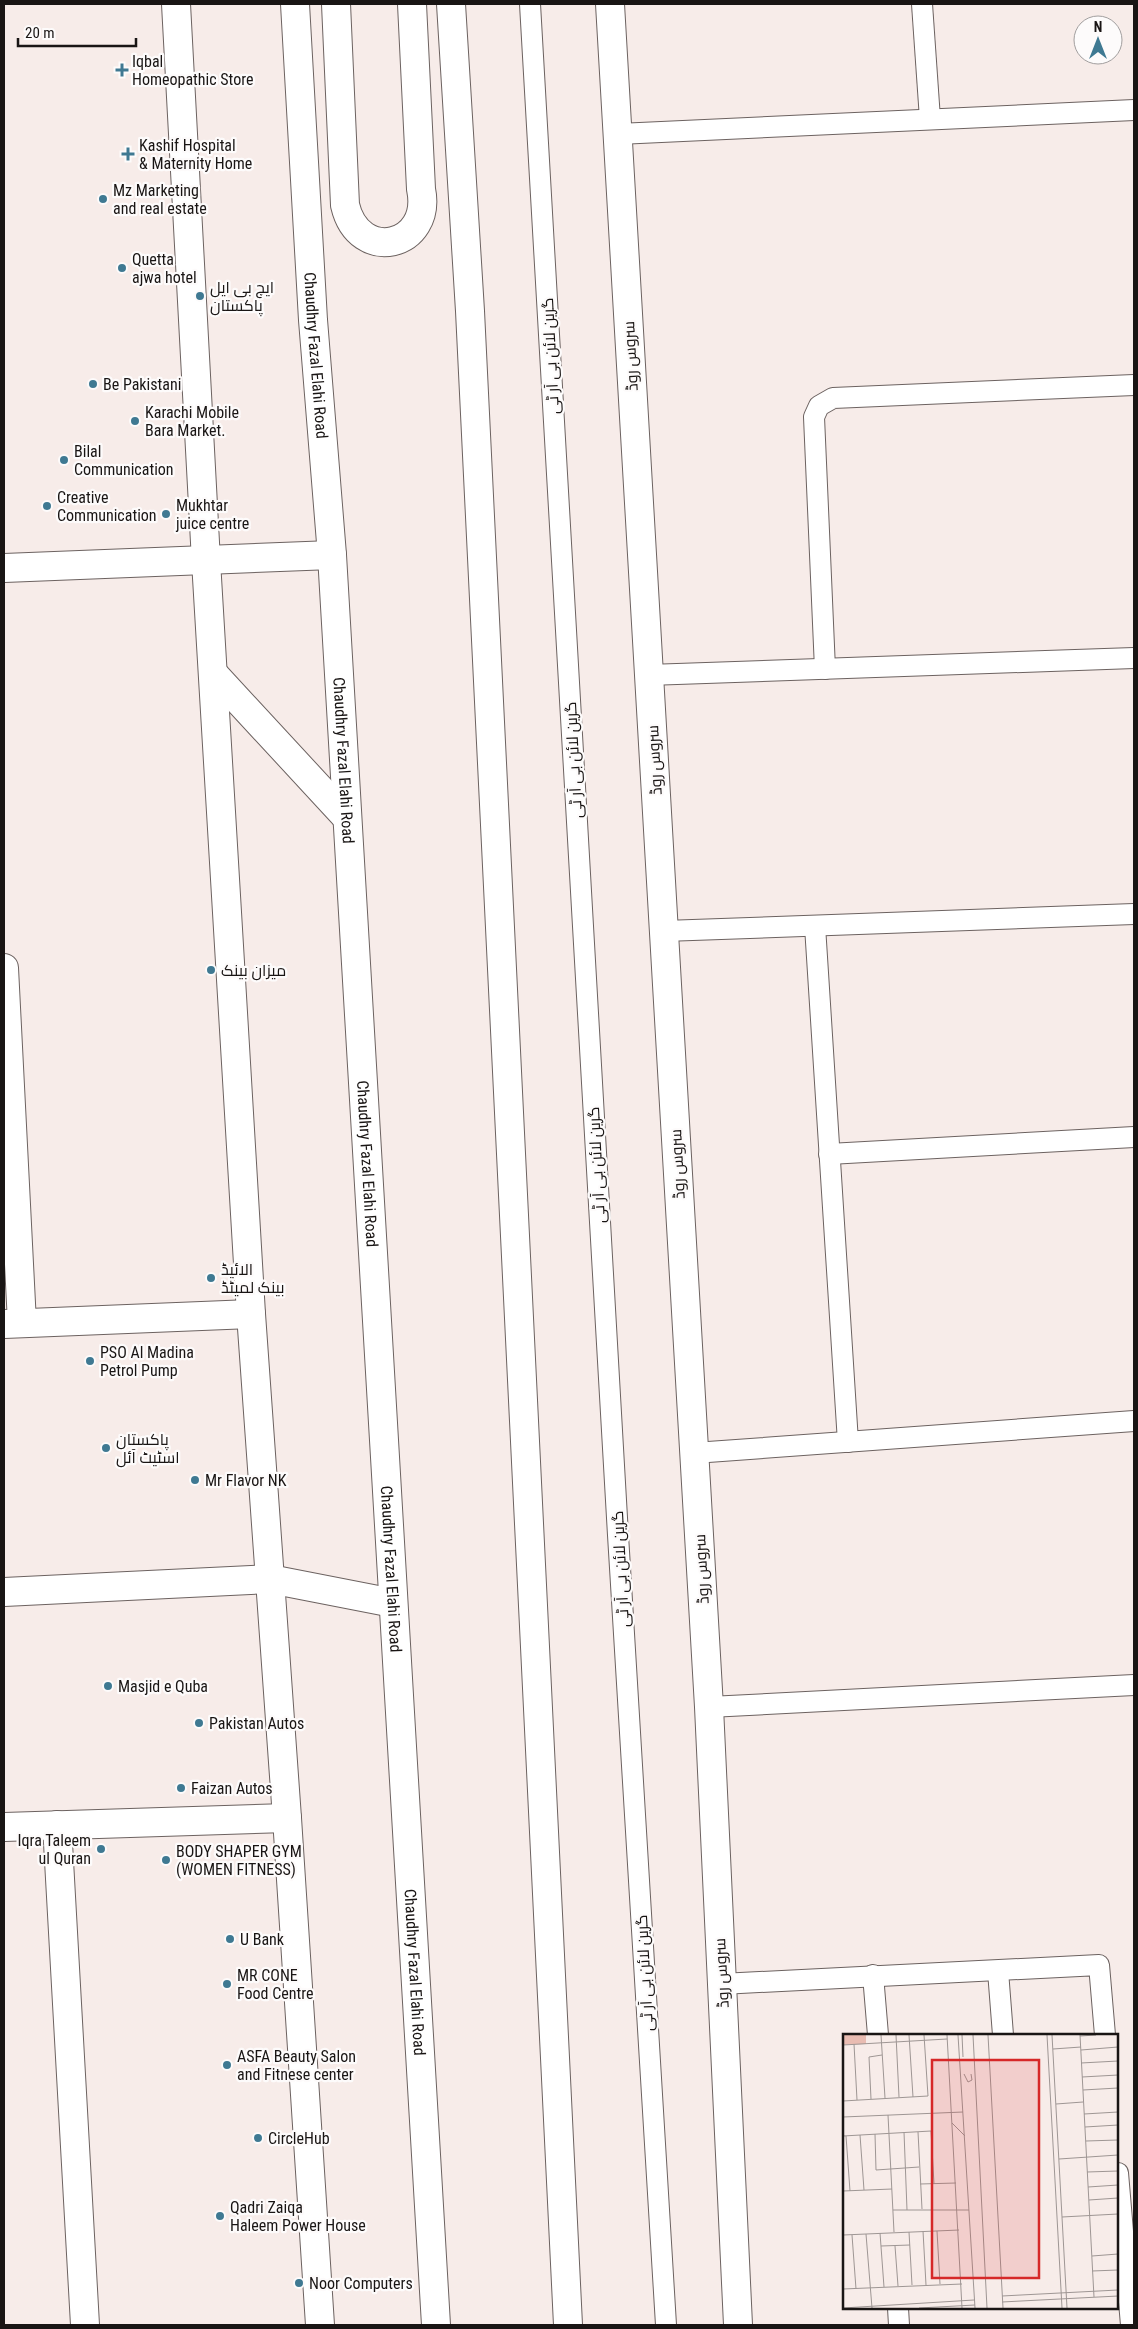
<svg xmlns="http://www.w3.org/2000/svg" width="1138" height="2329" font-family="'Roboto Condensed',Cairo,sans-serif">
<style>
.lines{fill:none;stroke-linecap:round;stroke-linejoin:round}
.lane-casing{stroke:#6c6260;stroke-width:22}
.street-casing{stroke:#6c6260;stroke-width:30}
.secondary-casing{stroke:#6c6260;stroke-width:30}
.primary-casing{stroke:#6c6260;stroke-width:30}
.lane{stroke:#fff;stroke-width:20}
.street{stroke:#fff;stroke-width:28}
.secondary{stroke:#fff;stroke-width:28}
.primary{stroke:#fff;stroke-width:28}
.poi-dot{fill:#3f7992;stroke:#fdfbfb;stroke-width:2}
.labels{text-anchor:middle;stroke-width:4.5;stroke-linejoin:round;paint-order:stroke}
.poi-label{font-size:16px;fill:#191514;stroke:#fdfbfb;text-anchor:start}
.street-label{font-size:16px;fill:#191514;stroke:#fdfbfb}
.inset-road{fill:none;stroke:#9e9694;stroke-width:1}
.view{fill:#d62828;fill-opacity:0.15;stroke:#d62828;stroke-width:2.5}
.inset-edge{fill:none;stroke:#191514;stroke-width:2.5}
</style>
<rect width="100%" height="100%" fill="#f7ece9"/>
<g class="lines">
<g class="lane-casing">
<g id="lane">
<polyline points="530,4 618,1535 666,2325"/>
<polyline points="922,4 930,119"/>
<polyline points="618,134 1134,110"/>
<polyline points="825,669 814,417 819,406 833,398 1134,385"/>
<polyline points="648,675 1134,658"/>
<polyline points="815,926 848,1442"/>
<polyline points="664,931 1134,914"/>
<polyline points="829,1154 1134,1137"/>
<polyline points="694,1453 1134,1421"/>
<polyline points="709,1707 1134,1685"/>
<polyline points="998,1971 1003,2035"/>
<polyline points="873,1975 878,2035"/>
<polyline points="721,1984 1099,1965 1105,2035"/>
<polyline points="1118,2173 1131,2325"/>
<polyline points="898,2308 899,2325"/>
</g>
</g>
<g class="street-casing">
<g id="street">
<polyline points="176,4 206,561 251,1314 287,1818 320,2325"/>
<polyline points="610,4 709,1707 738,2325"/>
<polyline points="213,673 347,818"/>
<polyline points="4,968 22,1323"/>
<polyline points="4,1324 251,1314"/>
<polyline points="4,1592 270,1579 393,1603"/>
<polyline points="57,1825 85,2325"/>
<polyline points="4,1827 287,1818"/>
</g>
</g>
<g class="secondary-casing">
<polyline id="secondary" points="4,568 332,555"/>
</g>
<g class="primary-casing">
<g id="primary">
<path id="s1" d="M295 4 313 320 332 555 436 2325"/>
<path d="M336 4 345 205C359 265 433 247 421 189L412 4"/>
<polyline points="451,4 470,311 568,2325"/>
</g>
</g>
<use href="#lane" class="lane"/>
<use href="#street" class="street"/>
<use href="#secondary" class="secondary"/>
<use href="#primary" class="primary"/>
</g>
<g class="poi-dot">
<path d="M119.5 62.5h5v5h5v5h-5v5h-5v-5h-5v-5h5z"/>
<path d="M125.5 146.5h5v5h5v5h-5v5h-5v-5h-5v-5h5z"/>
<circle cx="103" cy="199" r="5"/>
<circle cx="122" cy="268" r="5"/>
<circle cx="200" cy="296" r="5"/>
<circle cx="93" cy="384" r="5"/>
<circle cx="135" cy="421" r="5"/>
<circle cx="64" cy="460" r="5"/>
<circle cx="47" cy="506" r="5"/>
<circle cx="166" cy="514" r="5"/>
<circle cx="211" cy="970" r="5"/>
<circle cx="211" cy="1278" r="5"/>
<circle cx="90" cy="1361" r="5"/>
<circle cx="106" cy="1448" r="5"/>
<circle cx="195" cy="1480" r="5"/>
<circle cx="108" cy="1686" r="5"/>
<circle cx="199" cy="1723" r="5"/>
<circle cx="181" cy="1788" r="5"/>
<circle cx="101" cy="1849" r="5"/>
<circle cx="166" cy="1860" r="5"/>
<circle cx="230" cy="1939" r="5"/>
<circle cx="227" cy="1984" r="5"/>
<circle cx="227" cy="2065" r="5"/>
<circle cx="258" cy="2138" r="5"/>
<circle cx="220" cy="2216" r="5"/>
<circle cx="299" cy="2283" r="5"/>
</g>
<g class="labels">
<g class="poi-label">
<text x="132" y="67">Iqbal<tspan x="132" dy="18">Homeopathic Store</tspan></text>
<text x="139" y="151">Kashif Hospital<tspan x="139" dy="18">&amp; Maternity Home</tspan></text>
<text x="113" y="196">Mz Marketing<tspan x="113" dy="18">and real estate</tspan></text>
<text x="132" y="265">Quetta<tspan x="132" dy="18">ajwa hotel</tspan></text>
<text x="210" y="293">ایچ بی ایل<tspan x="210" dy="18">پاکستان</tspan></text>
<text x="103" y="390">Be Pakistani</text>
<text x="145" y="418">Karachi Mobile<tspan x="145" dy="18">Bara Market.</tspan></text>
<text x="74" y="457">Bilal<tspan x="74" dy="18">Communication</tspan></text>
<text x="57" y="503">Creative<tspan x="57" dy="18">Communication</tspan></text>
<text x="176" y="511">Mukhtar<tspan x="176" dy="18">juice centre</tspan></text>
<text x="221" y="976">میزان بینک</text>
<text x="221" y="1275">الائیڈ<tspan x="221" dy="18">بینک لمیٹڈ</tspan></text>
<text x="100" y="1358">PSO Al Madina<tspan x="100" dy="18">Petrol Pump</tspan></text>
<text x="116" y="1445">پاکستان<tspan x="116" dy="18">اسٹیٹ آئل</tspan></text>
<text x="205" y="1486">Mr Flavor NK</text>
<text x="118" y="1692">Masjid e Quba</text>
<text x="209" y="1729">Pakistan Autos</text>
<text x="191" y="1794">Faizan Autos</text>
<text x="91" y="1846" text-anchor="end">Iqra Taleem<tspan x="91" dy="18">ul Quran</tspan></text>
<text x="176" y="1857">BODY SHAPER GYM<tspan x="176" dy="18">(WOMEN FITNESS)</tspan></text>
<text x="240" y="1945">U Bank</text>
<text x="237" y="1981">MR CONE<tspan x="237" dy="18">Food Centre</tspan></text>
<text x="237" y="2062">ASFA Beauty Salon<tspan x="237" dy="18">and Fitnese center</tspan></text>
<text x="268" y="2144">CircleHub</text>
<text x="230" y="2213">Qadri Zaiqa<tspan x="230" dy="18">Haleem Power House</tspan></text>
<text x="309" y="2289">Noor Computers</text>
</g>
<g class="street-label">
<text dy="6" stroke="none"><textPath href="#s1" startOffset="352">Chaudhry Fazal Elahi Road</textPath></text>
<text transform="translate(550 356) rotate(-93)" y="6">گرین لائن بی آر ٹی</text>
<text transform="translate(630 356) rotate(-93)" y="6">سروس روڈ</text>
<text dy="6" stroke="none"><textPath href="#s1" startOffset="758">Chaudhry Fazal Elahi Road</textPath></text>
<text transform="translate(573 760) rotate(-93)" y="6">گرین لائن بی آر ٹی</text>
<text transform="translate(654 760) rotate(-93)" y="6">سروس روڈ</text>
<text dy="6" stroke="none"><textPath href="#s1" startOffset="1162">Chaudhry Fazal Elahi Road</textPath></text>
<text transform="translate(677 1164) rotate(-93)" y="6">سروس روڈ</text>
<text transform="translate(596 1165) rotate(-93)" y="6">گرین لائن بی آر ٹی</text>
<text dy="6" stroke="none"><textPath href="#s1" startOffset="1568">Chaudhry Fazal Elahi Road</textPath></text>
<text transform="translate(620 1569) rotate(-93)" y="6">گرین لائن بی آر ٹی</text>
<text transform="translate(701 1569) rotate(-93)" y="6">سروس روڈ</text>
<text dy="6" stroke="none"><textPath href="#s1" startOffset="1972">Chaudhry Fazal Elahi Road</textPath></text>
<text transform="translate(644 1973) rotate(-93)" y="6">گرین لائن بی آر ٹی</text>
<text transform="translate(721 1973) rotate(-93)" y="6">سروس روڈ</text>
</g>
</g>
<g transform="translate(843 2034)">
<rect width="275" height="275" fill="#f7ece9"/>
<path d="M0 1H23V10L0 11Z" fill="#e9bcb2"/>
<path class="inset-road" d="M38 1 42 64M53 1 56 63M66 1 70 63M104 1 119 274M115 1 132 274M119 1 120 23M130 1 144 274M145 1 160 274M204 1 219 274M209 1 224 274M237 1 251 263M237 2 253 1M11 10 14 66M0 11 104 5M210 15 238 13M238 16 275 13M238 29 275 27M121 40 125 48 129 46 128 40M239 43 275 41M240 56 275 54M28 65 26 23 39 21M0 67 85 62 81 1M213 70 240 68M241 80 275 78M45 81 51 198M0 83 120 78M109 89 122 102M242 93 275 91M61 98 64 176M75 98 79 175M32 100 33 136 76 133M17 101 21 156M0 102 88 97 91 150M3 102 7 157M243 107 275 106M216 125 275 121M244 138 275 137M77 150 113 149M245 153 275 151M0 157 49 155M246 166 275 164M50 176H126M219 183 275 180M80 197 83 251M94 197 97 250M66 198 69 251M37 199 41 253M23 200 29 274M0 201 116 196M9 201 13 255M38 212 67 211M52 212 55 252M249 222 275 220M249 237 275 236M0 255 119 250M159 262 275 256M159 268 275 262M0 274 131 266M76 274 132 271"/>
<path class="view" d="M89 26H196V244H89Z"/>
<rect width="275" height="275" class="inset-edge"/>
</g>
<rect width="1138" height="2329" fill="none" stroke="#191514" stroke-width="10"/>
<g transform="translate(1098 40)"><circle r="24" fill="#fdfbfb" stroke="#a29f9f"/>
<path d="M0-4L9 19L0 12L-9 19Z" fill="#3f7992"/>
<text y="-8" font-size="14" font-weight="bold" text-anchor="middle" fill="#191514">N</text>
</g>
<path d="M18 38v8h118v-8" fill="none" stroke="#191514" stroke-width="2.5"/>
<text x="25" y="38" font-size="15" fill="#191514" stroke="#fdfbfb" stroke-width="4" paint-order="stroke">20 m</text>
</svg>
